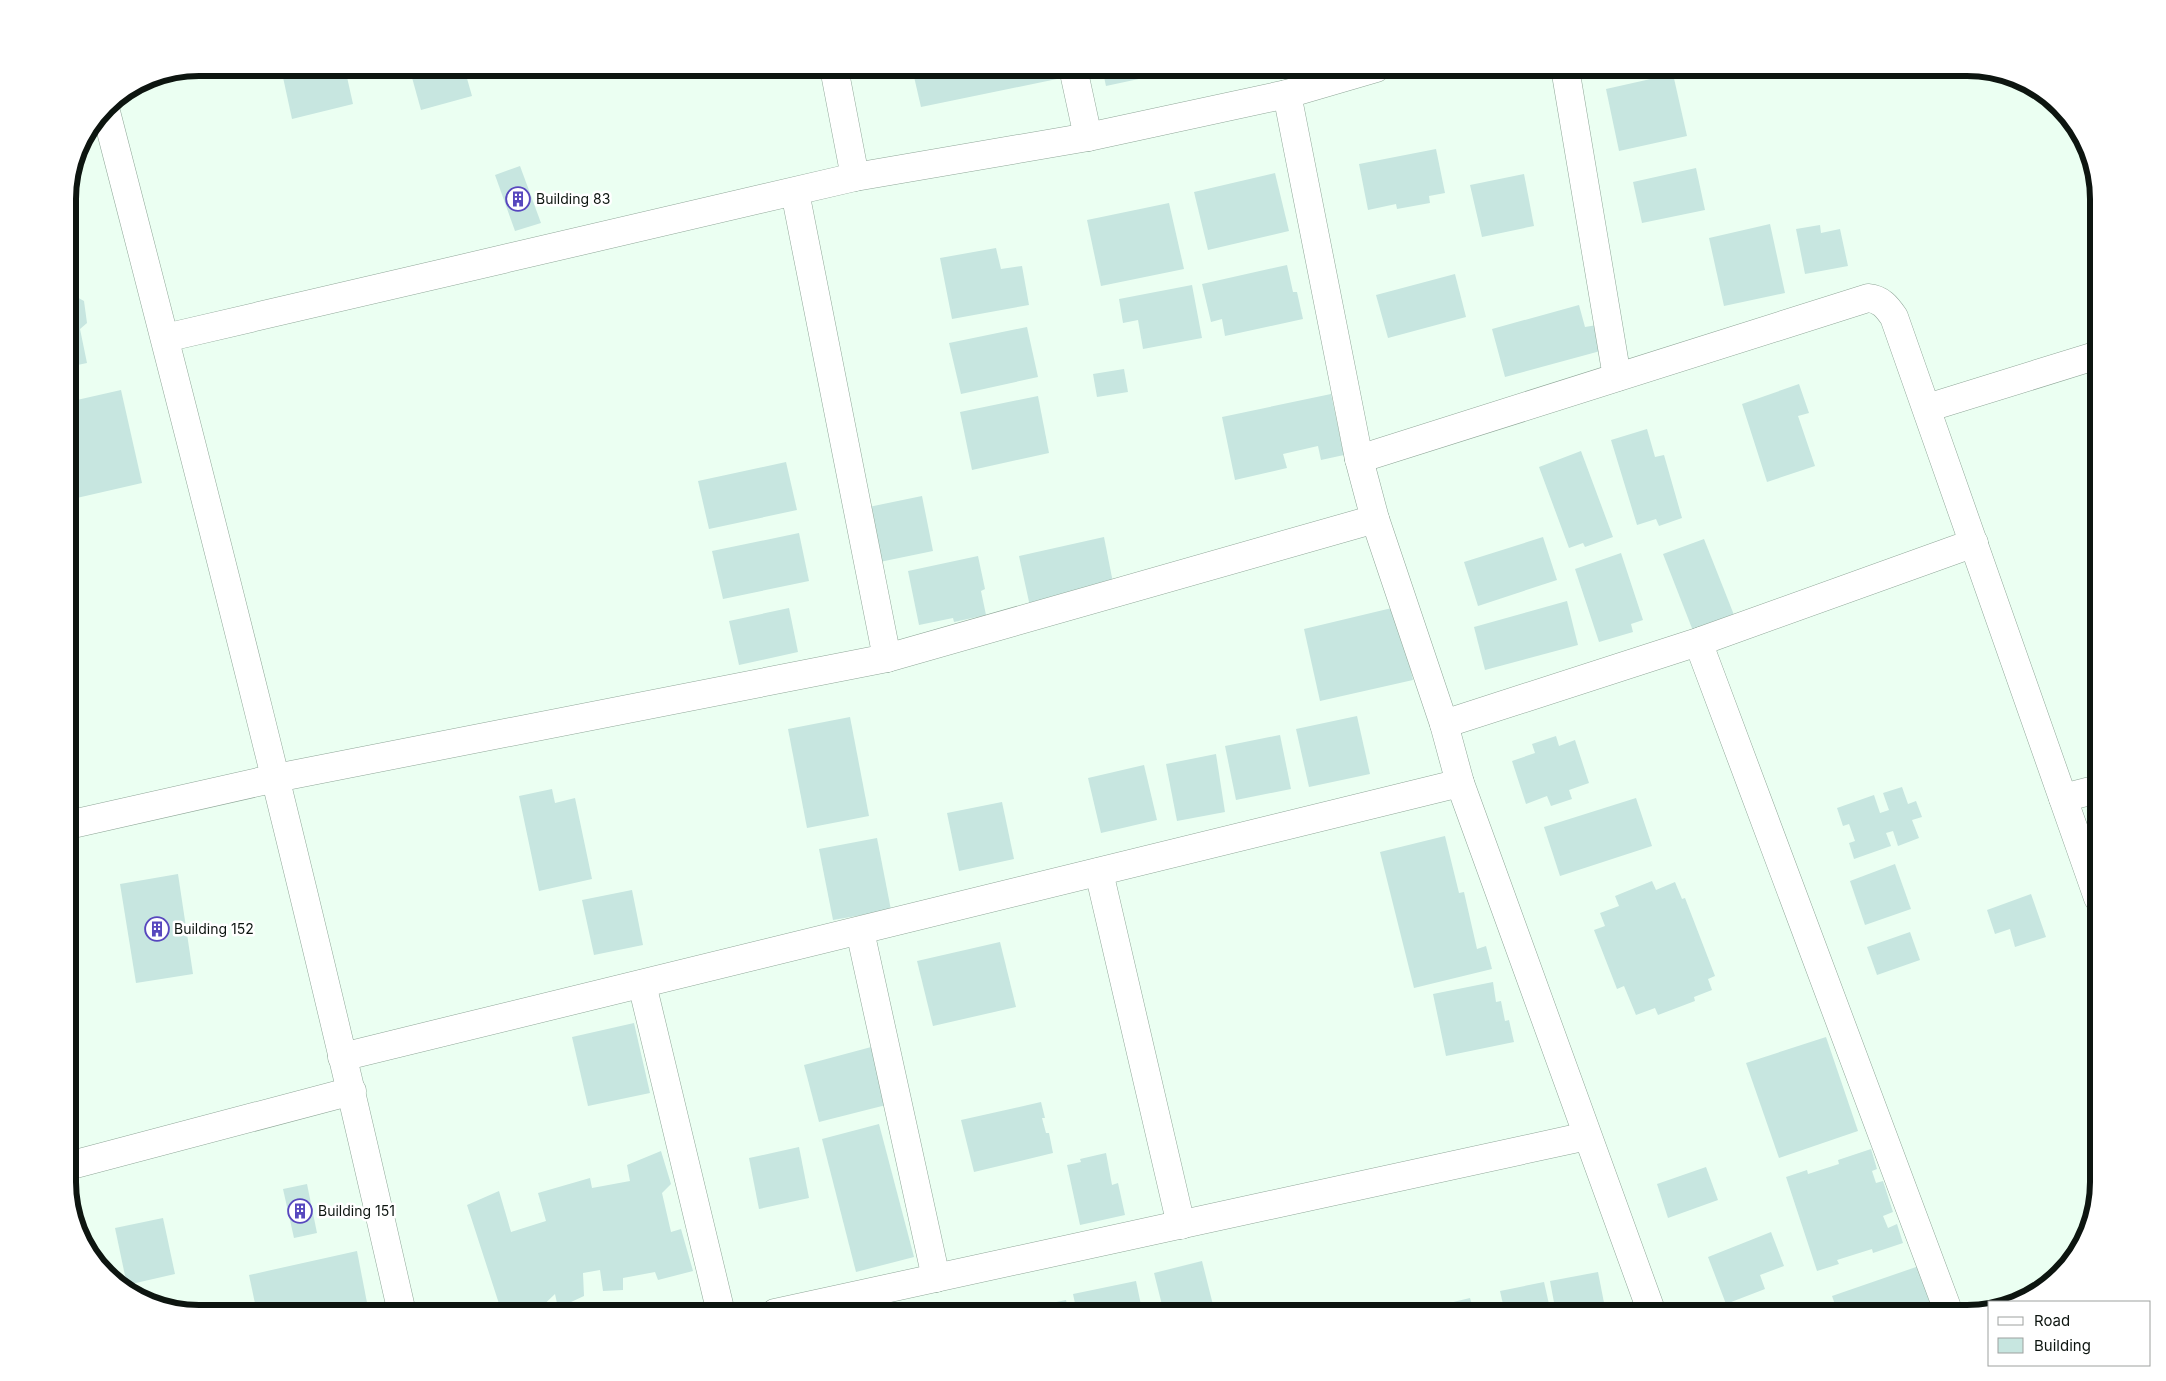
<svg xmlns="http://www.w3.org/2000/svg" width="2166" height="1381" font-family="Inter,sans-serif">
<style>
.building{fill:#c7e6e0}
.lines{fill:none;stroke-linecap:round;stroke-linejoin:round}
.street-casing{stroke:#90a799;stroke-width:29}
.street{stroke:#fff;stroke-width:28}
.labels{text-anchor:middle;stroke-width:5;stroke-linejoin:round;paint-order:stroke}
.poi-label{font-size:14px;fill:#0d1510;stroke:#fff;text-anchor:start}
.rim{fill:none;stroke:#0d1510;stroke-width:6}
</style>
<rect width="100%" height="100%" fill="#ebfff2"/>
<g class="building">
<polygon points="281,68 345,68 353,104 292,119"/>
<polygon points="434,68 464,68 472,96 421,110 411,74"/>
<polygon points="912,68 1054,68 1057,79 921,107"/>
<polygon points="1102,68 1190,68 1106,86"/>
<polygon points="1673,74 1687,136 1619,151 1606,89"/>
<polygon points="1436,149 1445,193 1429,196 1430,203 1397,209 1396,204 1368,210 1359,164"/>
<polygon points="520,166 541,223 515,231 495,175"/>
<polygon points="1696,168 1705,210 1642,223 1633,182"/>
<polygon points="1275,173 1289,231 1208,250 1194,192"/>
<polygon points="1524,174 1534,226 1482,237 1470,185"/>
<polygon points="1169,203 1184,269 1101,286 1087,220"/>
<polygon points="1770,224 1785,293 1724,306 1709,238"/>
<polygon points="1820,225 1821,233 1840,229 1848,266 1805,274 1796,229"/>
<polygon points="996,248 1001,269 1022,266 1029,305 952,319 940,258"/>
<polygon points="1287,265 1293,292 1297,292 1303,319 1225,336 1222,319 1211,322 1202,284"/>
<polygon points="69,272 73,295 84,301 87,323 80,329 87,363 68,367"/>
<polygon points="1455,274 1466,317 1388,338 1376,295"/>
<polygon points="1192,285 1202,338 1143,349 1138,320 1123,323 1119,299"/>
<polygon points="1579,305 1585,327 1597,325 1604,350 1505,377 1492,329"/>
<polygon points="1027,327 1038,377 961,394 949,343"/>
<polygon points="1124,369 1128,392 1097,397 1093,374"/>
<polygon points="1799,384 1809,413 1798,416 1815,466 1767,482 1742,404"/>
<polygon points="121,390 142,483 68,500 68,402"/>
<polygon points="1331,394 1344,455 1321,460 1318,446 1283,454 1287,468 1235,480 1222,417"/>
<polygon points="1038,396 1049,453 972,470 960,412"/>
<polygon points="1647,429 1655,457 1664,455 1682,518 1659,526 1656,519 1637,525 1611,440"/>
<polygon points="1581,451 1613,537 1585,547 1583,543 1569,548 1539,467"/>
<polygon points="786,462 797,510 709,529 698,481"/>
<polygon points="922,496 933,551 870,564 859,509"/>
<polygon points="799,533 809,581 723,599 712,551"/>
<polygon points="1104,537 1115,593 1031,611 1019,556"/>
<polygon points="1543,537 1557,580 1478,606 1464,562"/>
<polygon points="1704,539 1736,620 1695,636 1663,554"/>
<polygon points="1621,553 1643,620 1631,624 1633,632 1599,642 1575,569"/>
<polygon points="978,556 985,589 981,591 986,615 954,622 953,618 919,625 908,571"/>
<polygon points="1567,601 1578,645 1485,670 1474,627"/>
<polygon points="1396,607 1413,680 1320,701 1304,629"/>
<polygon points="789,608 798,652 739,665 729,621"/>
<polygon points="1357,716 1370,774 1309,787 1296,729"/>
<polygon points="850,717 869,816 807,828 788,729"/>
<polygon points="1280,735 1291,789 1236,800 1225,746"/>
<polygon points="1556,736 1559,746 1575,740 1589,783 1569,790 1572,799 1551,806 1547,796 1526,804 1512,761 1535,753 1532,744"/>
<polygon points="1216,754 1225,812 1177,821 1166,764"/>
<polygon points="1144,765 1157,820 1101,833 1088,778"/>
<polygon points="68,774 70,774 79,813 68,815"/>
<polygon points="1902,787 1908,804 1916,801 1922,817 1912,820 1919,838 1898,846 1893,831 1886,833 1891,846 1854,859 1849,843 1855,841 1849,824 1843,826 1837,808 1874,795 1880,813 1889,810 1883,793"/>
<polygon points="552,789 555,803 575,798 592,879 539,891 519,796"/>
<polygon points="1636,798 1652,846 1560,876 1544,827"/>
<polygon points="1002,802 1014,859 959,871 947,813"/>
<polygon points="1445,836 1459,893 1464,892 1477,949 1486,946 1492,969 1414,988 1380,852"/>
<polygon points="877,838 891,910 833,920 819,849"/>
<polygon points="1895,864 1911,909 1865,925 1850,881"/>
<polygon points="178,874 193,974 136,983 120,884"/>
<polygon points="1652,881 1656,890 1675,882 1682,899 1685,898 1715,976 1708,979 1712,990 1694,997 1695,1001 1658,1015 1655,1008 1636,1015 1624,986 1617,989 1594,930 1605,926 1600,913 1619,906 1615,896"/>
<polygon points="632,890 643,945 594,955 582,900"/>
<polygon points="2031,894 2046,937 2015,947 2010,929 1995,934 1987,910"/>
<polygon points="1910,932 1920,960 1877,975 1867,947"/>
<polygon points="1000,942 1016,1007 933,1026 917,961"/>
<polygon points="1493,982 1496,1002 1501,1001 1505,1021 1509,1020 1514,1042 1446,1056 1433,994"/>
<polygon points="634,1023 650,1093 588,1106 572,1037"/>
<polygon points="1826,1037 1858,1131 1779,1158 1746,1063"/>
<polygon points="875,1046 890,1104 819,1122 804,1065"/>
<polygon points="1041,1102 1045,1118 1042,1118 1046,1133 1049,1133 1053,1153 974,1172 961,1120"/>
<polygon points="879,1124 914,1257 856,1272 822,1139"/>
<polygon points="799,1147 809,1198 759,1209 749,1158"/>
<polygon points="1871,1149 1877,1169 1872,1171 1876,1183 1883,1181 1893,1212 1883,1216 1888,1228 1897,1224 1903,1243 1873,1253 1872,1249 1837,1260 1839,1264 1817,1271 1786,1177 1807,1170 1808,1174 1839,1164 1838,1160"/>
<polygon points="661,1151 671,1184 662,1193 671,1232 681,1229 693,1271 658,1280 655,1272 623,1278 623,1290 603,1291 600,1270 583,1273 584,1296 558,1308 555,1294 535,1313 502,1313 467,1205 499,1191 511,1232 546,1221 538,1193 590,1178 592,1188 630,1181 627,1165"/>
<polygon points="1106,1153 1112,1185 1118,1183 1125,1215 1080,1225 1067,1165 1081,1162 1080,1159"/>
<polygon points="1706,1167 1718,1200 1668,1218 1657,1184"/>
<polygon points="307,1184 317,1233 294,1238 283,1189"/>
<polygon points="163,1218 175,1274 127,1285 115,1228"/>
<polygon points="1771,1232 1784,1266 1760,1275 1765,1289 1726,1304 1708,1257"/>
<polygon points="357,1251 369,1313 257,1313 249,1275"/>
<polygon points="1202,1261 1215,1313 1164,1313 1154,1273"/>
<polygon points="1919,1266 1936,1313 1838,1313 1832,1296"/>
<polygon points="1598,1272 1606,1313 1556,1313 1550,1281"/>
<polygon points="1136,1281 1141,1305 1147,1303 1149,1313 1077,1313 1073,1294"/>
<polygon points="1544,1282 1551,1313 1505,1313 1500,1291"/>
<polygon points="1470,1298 1474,1313 1425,1313 1424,1309"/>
<polygon points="1066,1300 1069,1313 1007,1313 1007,1312"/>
</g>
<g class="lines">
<g class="street-casing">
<g id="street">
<polyline points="834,68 855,177"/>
<polyline points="1073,68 1088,137"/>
<polyline points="1565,68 1617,377"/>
<polyline points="1287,94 1359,459 1375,519 1444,724 1460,783 1652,1313"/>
<path d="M105 108C209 509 311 910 402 1313"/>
<polyline points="165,338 855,177 1088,137 1287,94 1376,68"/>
<polyline points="1927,408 2098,355"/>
<path d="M1359 459 1868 298C1881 299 1887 307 1894 317L2098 898"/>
<polyline points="1701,641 1703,655 1949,1313"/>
<polyline points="887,658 1375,519"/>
<polyline points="1444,724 1701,641 1974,543"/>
<polyline points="2063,798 2098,789"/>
<polyline points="68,825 276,778 887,658 795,192"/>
<polyline points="1099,872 1181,1225"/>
<polyline points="860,931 936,1278"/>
<polyline points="642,984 721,1313"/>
<polyline points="342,1057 1460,783"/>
<polyline points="68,1166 352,1091"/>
<polyline points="775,1313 1587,1136"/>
</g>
</g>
<use href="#street" class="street"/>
</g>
<defs>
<g id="building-ring" transform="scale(1.25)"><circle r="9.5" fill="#fff" stroke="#5747be" stroke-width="1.5"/><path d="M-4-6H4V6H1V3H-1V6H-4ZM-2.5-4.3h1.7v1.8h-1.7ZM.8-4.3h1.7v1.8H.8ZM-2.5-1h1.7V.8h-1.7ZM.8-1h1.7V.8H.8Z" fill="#5747be"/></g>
</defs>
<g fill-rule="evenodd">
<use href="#building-ring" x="518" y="199"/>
<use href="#building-ring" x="157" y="929"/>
<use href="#building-ring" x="300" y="1211"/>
</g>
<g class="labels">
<g class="poi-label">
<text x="536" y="204">Building 83</text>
<text x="174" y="934">Building 152</text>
<text x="318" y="1216">Building 151</text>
</g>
</g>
<path d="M0 0H2166V1381H0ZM199 76H1967A123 123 0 0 1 2090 199V1182A123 123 0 0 1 1967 1305H199A123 123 0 0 1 76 1182V199A123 123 0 0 1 199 76Z" fill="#fff" fill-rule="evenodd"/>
<path class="rim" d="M199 76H1967A123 123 0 0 1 2090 199V1182A123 123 0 0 1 1967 1305H199A123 123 0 0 1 76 1182V199A123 123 0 0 1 199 76Z"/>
<rect x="1988" y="1301" width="162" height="65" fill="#ffffff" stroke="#9ea19f"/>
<rect x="1998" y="1317" width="25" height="8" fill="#ffffff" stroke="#9ea19f"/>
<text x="2034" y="1326" font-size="15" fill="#0d1510">Road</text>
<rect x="1998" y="1338" width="25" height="15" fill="#c7e6e0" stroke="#9ea19f"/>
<text x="2034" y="1351" font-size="15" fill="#0d1510">Building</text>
</svg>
